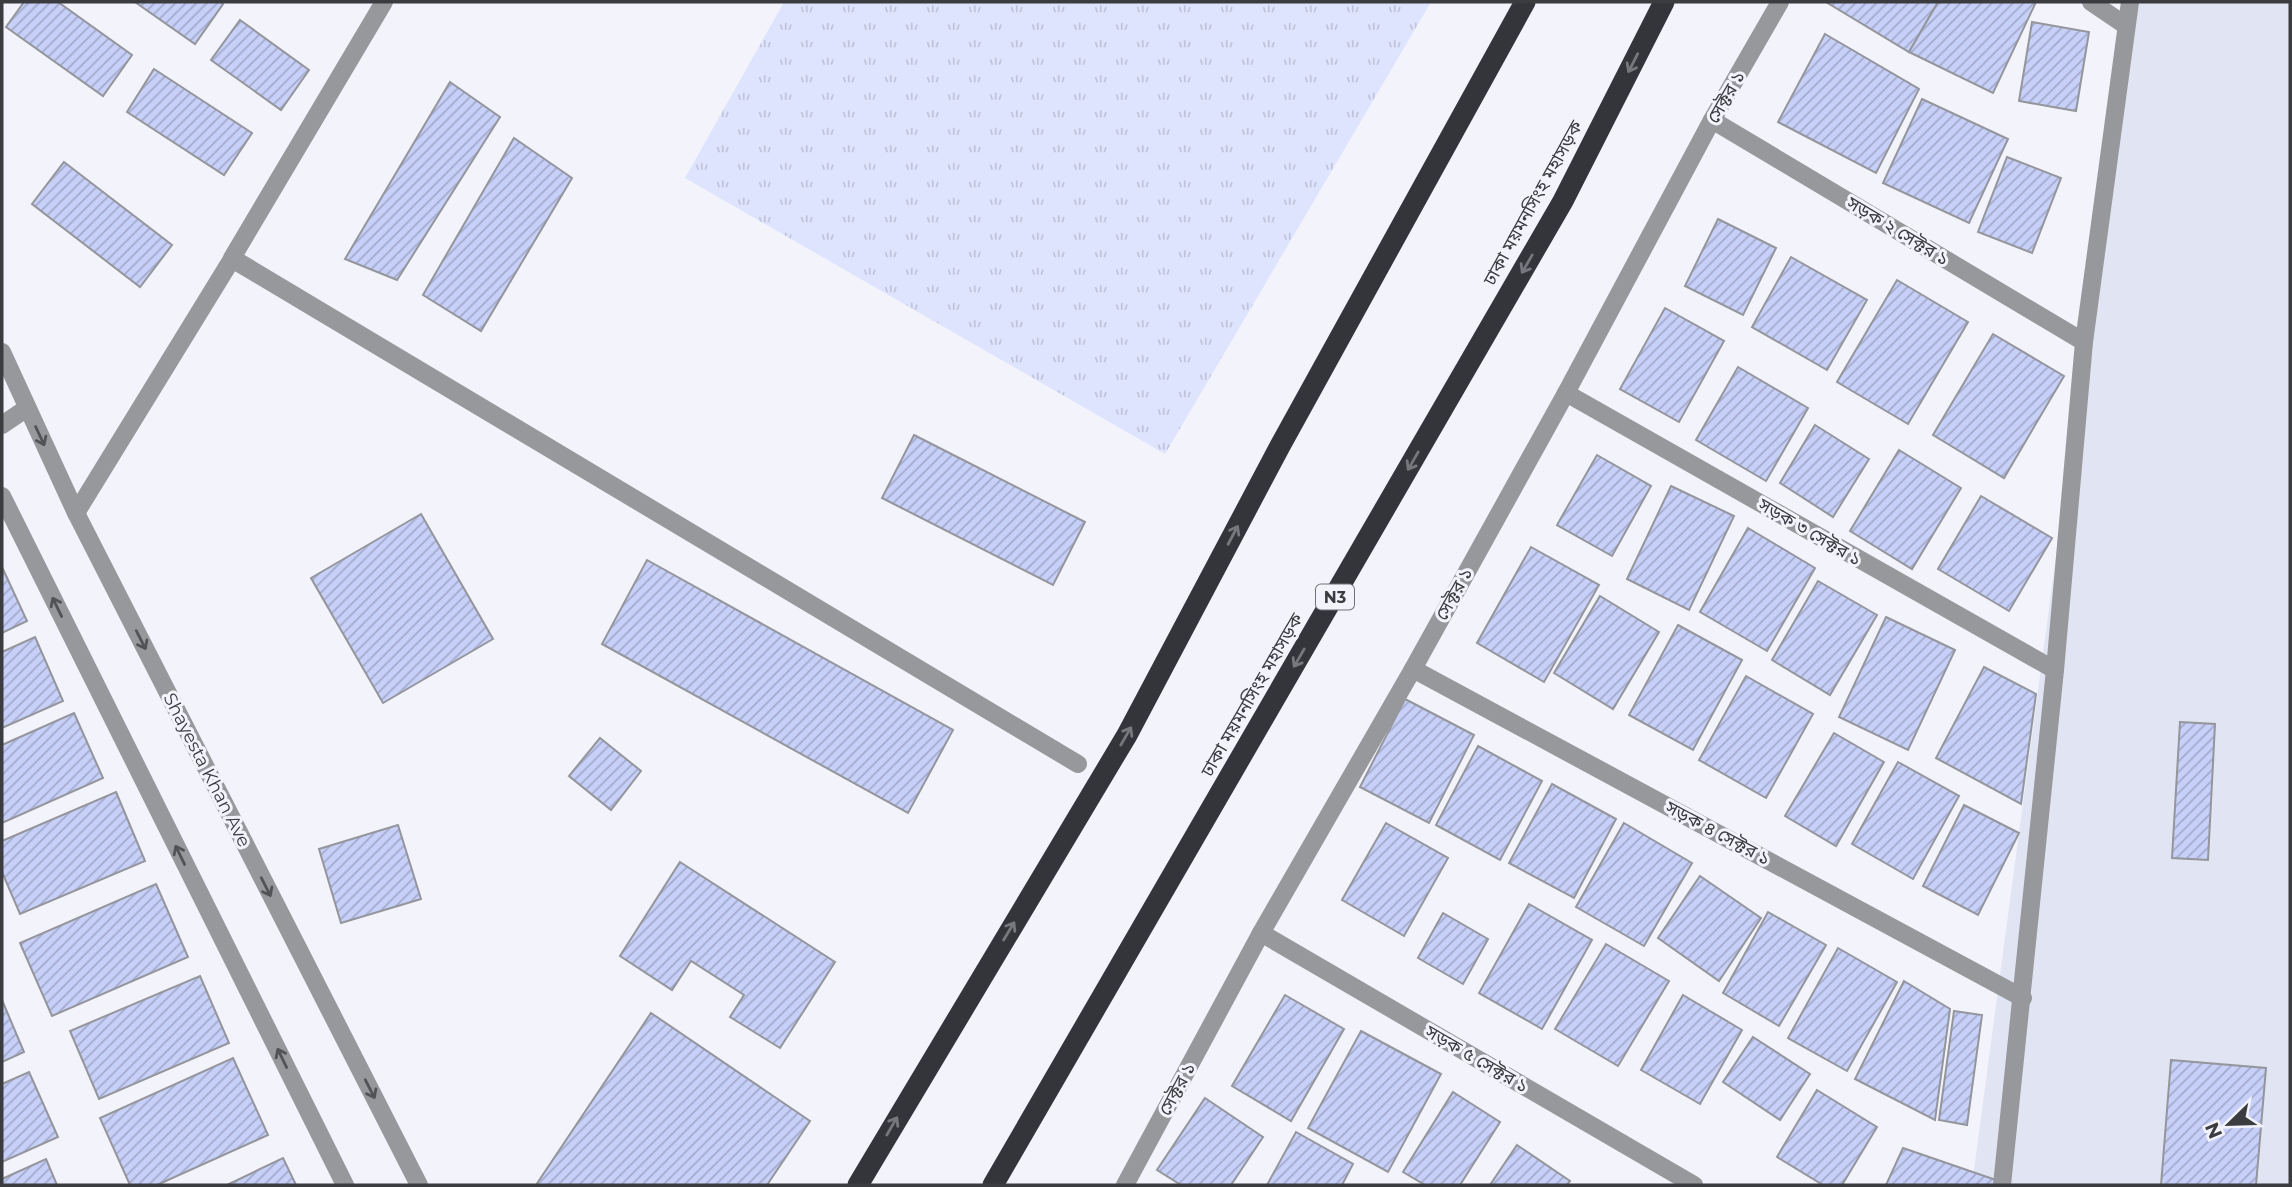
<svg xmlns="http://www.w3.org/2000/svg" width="2292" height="1187" font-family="Montserrat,'Noto Sans Bengali',sans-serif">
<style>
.built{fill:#e1e4f3}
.park{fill:url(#park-tufts)}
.building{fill:url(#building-hatch);stroke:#94969c;stroke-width:2}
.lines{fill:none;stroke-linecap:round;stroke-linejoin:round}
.minor{stroke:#97989b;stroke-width:18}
.highway{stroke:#33353a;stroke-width:21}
.oneway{stroke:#76787e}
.oneway2{stroke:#525356}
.labels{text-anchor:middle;stroke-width:6;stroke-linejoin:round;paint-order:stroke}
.shield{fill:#f2f3fb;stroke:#727377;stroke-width:2}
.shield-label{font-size:16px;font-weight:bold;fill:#3b3c3f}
.street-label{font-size:18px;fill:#3b3c3f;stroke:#f2f3fb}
</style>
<defs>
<pattern id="park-tufts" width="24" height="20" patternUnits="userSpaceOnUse" patternTransform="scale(1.75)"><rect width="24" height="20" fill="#dfe4fe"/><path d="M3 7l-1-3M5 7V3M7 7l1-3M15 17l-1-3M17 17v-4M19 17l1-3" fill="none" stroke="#c0c4db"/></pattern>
<pattern id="building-hatch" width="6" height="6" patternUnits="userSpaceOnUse" patternTransform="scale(1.75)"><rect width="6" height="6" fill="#c7d0f9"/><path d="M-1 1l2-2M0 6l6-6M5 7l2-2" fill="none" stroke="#a3aacb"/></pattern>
</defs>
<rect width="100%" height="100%" fill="#f2f3fb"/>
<polygon class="built" points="2130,2 2290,2 2290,1185 1972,1185"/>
<polygon class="park" points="784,2 1431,2 1165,454 685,178"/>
<g class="building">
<polygon points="24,2 58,2 132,55 103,96 6,27"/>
<polygon points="135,2 221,2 223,4 195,44"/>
<polygon points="1826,2 1938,2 1909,52"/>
<polygon points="1938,2 2036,2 1993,93 1909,52"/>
<polygon points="240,20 309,70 281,110 211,60"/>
<polygon points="2032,22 2089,32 2076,111 2019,101"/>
<polygon points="1825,34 1919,89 1876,173 1778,122"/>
<polygon points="154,69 252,133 224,175 127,112"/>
<polygon points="450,82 500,117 397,280 345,259"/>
<polygon points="1922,99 2008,139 1969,223 1883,183"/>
<polygon points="514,138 572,178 481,331 423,295"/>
<polygon points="2007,157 2061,178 2032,253 1978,232"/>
<polygon points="64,162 172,245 140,287 32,204"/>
<polygon points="1718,219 1776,248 1743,315 1685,286"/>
<polygon points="1791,257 1867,300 1827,370 1752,327"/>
<polygon points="1897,280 1968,322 1908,424 1837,382"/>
<polygon points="1665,308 1724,341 1679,422 1620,389"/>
<polygon points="1993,334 2064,376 2004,478 1933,435"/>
<polygon points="1738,367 1808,408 1766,481 1696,440"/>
<polygon points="1815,425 1869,459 1833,517 1780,483"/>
<polygon points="914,435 1085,522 1053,585 882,498"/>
<polygon points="1899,450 1961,488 1912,569 1850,531"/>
<polygon points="1597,455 1651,486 1612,556 1557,525"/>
<polygon points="1671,486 1734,516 1689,610 1627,579"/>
<polygon points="1981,496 2052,538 2009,611 1938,569"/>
<polygon points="421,514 493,639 383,703 311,578"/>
<polygon points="1748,528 1815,568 1767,651 1700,612"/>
<polygon points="1531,547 1599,585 1544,682 1477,643"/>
<polygon points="647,560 953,730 908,813 602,644"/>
<polygon points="2,567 27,621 2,633"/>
<polygon points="1818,581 1877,615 1830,695 1772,660"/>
<polygon points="1600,596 1659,632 1613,709 1554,673"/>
<polygon points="1886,617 1955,650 1908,750 1839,717"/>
<polygon points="1678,625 1742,660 1693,750 1629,715"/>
<polygon points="35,637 63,701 2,728 2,652"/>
<polygon points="1984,667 2036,694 2021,804 1936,758"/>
<polygon points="1746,676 1813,714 1766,798 1699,760"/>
<polygon points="1405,699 1474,735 1429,823 1360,787"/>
<polygon points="74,713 103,778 2,823 2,745"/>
<polygon points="2180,722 2215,724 2208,860 2172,858"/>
<polygon points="1834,733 1884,762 1836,846 1785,816"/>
<polygon points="600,738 641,771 611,810 569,776"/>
<polygon points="1478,746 1542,781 1500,860 1436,825"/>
<polygon points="1898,762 1959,796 1913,879 1852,844"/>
<polygon points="1552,784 1616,819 1574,898 1509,863"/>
<polygon points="116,792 145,861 20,914 2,872 2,841"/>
<polygon points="1964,805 2019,833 1978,915 1923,886"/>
<polygon points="1386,823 1448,858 1404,936 1342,900"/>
<polygon points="1624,823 1692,863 1644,946 1576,907"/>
<polygon points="398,825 421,899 341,923 319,849"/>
<polygon points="680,862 835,962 780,1048 730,1017 744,995 691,961 672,990 620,956"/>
<polygon points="1700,876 1761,918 1719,981 1658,938"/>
<polygon points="156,884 188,957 52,1016 20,943"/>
<polygon points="1529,904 1592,940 1542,1029 1479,993"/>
<polygon points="1768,912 1826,945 1779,1026 1723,993"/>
<polygon points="1443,913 1488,939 1463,984 1418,958"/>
<polygon points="1606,944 1669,981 1618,1066 1555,1029"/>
<polygon points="1838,948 1897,982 1847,1071 1788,1038"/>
<polygon points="200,976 229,1043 99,1099 70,1031"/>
<polygon points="1904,981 1950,1009 1935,1120 1855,1079"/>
<polygon points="1285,995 1344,1029 1291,1121 1232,1086"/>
<polygon points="1683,995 1742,1030 1700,1104 1641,1070"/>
<polygon points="2,1000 24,1052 2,1062"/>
<polygon points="1954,1011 1982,1015 1967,1125 1939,1120"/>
<polygon points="651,1013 810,1121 767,1185 536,1185"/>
<polygon points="1361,1031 1441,1074 1388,1172 1308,1128"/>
<polygon points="1753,1037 1810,1074 1780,1120 1723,1082"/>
<polygon points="233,1058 268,1135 157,1185 130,1185 100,1118"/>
<polygon points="2171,1060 2266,1068 2256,1185 2161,1185"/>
<polygon points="29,1072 58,1137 2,1162 2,1084"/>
<polygon points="1817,1090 1877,1127 1842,1185 1823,1185 1777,1157"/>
<polygon points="1453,1092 1500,1122 1460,1185 1425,1185 1403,1172"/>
<polygon points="1205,1098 1263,1137 1231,1185 1181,1185 1157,1170"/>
<polygon points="1296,1132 1353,1164 1342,1185 1267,1185"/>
<polygon points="1517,1145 1570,1181 1567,1185 1490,1185"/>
<polygon points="1903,1148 1996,1180 1996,1185 1886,1185"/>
<polygon points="283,1158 296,1185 227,1185"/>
<polygon points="46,1159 57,1185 2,1185 2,1179"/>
</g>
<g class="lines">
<g class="minor">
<polyline points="2091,2 2125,25"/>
<polyline points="1712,120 2084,342"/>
<polyline points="2,352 76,513 419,1185"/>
<polyline points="1566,393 2055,670"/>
<polyline points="2,425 27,408"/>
<polyline points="2,496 345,1185"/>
<polyline points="76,513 232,259 1078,764 232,258 384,2"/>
<polyline points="1413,669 2023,998"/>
<polyline points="1261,933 1694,1185"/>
<polyline points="1125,1185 1261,933 1413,669 1566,393 1712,120 1780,2"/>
<polyline points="2002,1185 2055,670 2084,342 2130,2"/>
</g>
<g class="highway">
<polyline points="858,1185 1127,735 1280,446 1525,2"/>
<polyline points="993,1185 1563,201 1664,2"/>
</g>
</g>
<defs><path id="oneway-shaft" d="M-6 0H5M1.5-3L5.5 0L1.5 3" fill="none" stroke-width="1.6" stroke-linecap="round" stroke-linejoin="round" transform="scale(1.75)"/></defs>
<g class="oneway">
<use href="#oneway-shaft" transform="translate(1633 63) rotate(117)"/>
<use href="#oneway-shaft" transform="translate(1527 264) rotate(120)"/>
<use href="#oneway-shaft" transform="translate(1413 461) rotate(120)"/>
<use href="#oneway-shaft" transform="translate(1233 535) rotate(-62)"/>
<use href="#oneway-shaft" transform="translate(1299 658) rotate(120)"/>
<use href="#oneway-shaft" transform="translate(1126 736) rotate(-60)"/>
<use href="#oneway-shaft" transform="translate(1009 931) rotate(-59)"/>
<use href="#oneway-shaft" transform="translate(892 1126) rotate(-60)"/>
</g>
<g class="oneway2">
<use href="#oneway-shaft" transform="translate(40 436) rotate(65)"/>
<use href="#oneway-shaft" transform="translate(57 607) rotate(-116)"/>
<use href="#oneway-shaft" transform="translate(141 640) rotate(63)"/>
<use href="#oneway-shaft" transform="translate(180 855) rotate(-116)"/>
<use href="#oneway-shaft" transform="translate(266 887) rotate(63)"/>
<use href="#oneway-shaft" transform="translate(282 1058) rotate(-116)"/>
<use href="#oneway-shaft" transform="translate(370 1089) rotate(63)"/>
</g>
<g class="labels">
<rect class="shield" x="1316" y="584.5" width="38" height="25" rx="5"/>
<g class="shield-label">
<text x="1335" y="603">N3</text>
</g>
<g class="street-label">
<text transform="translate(1726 97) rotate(-60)" y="6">সেক্টর ১</text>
<text transform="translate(1533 203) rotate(-61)" y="6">ঢাকা ময়মনসিংহ মহাসড়ক</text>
<text transform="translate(1898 231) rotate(31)" y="6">সড়ক ২ সেক্টর ১</text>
<text transform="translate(1810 532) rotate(30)" y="6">সড়ক ৩ সেক্টর ১</text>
<text transform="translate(1454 594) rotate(-61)" y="6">সেক্টর ১</text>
<text transform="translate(1252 695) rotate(-60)" y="6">ঢাকা ময়মনসিংহ মহাসড়ক</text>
<text transform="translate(207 770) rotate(63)" y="6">Shayesta Khan Ave</text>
<text transform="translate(1718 833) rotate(28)" y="6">সড়ক ৪ সেক্টর ১</text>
<text transform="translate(1477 1059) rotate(30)" y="6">সড়ক ৫ সেক্টর ১</text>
<text transform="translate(1177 1089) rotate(-62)" y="6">সেক্টর ১</text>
</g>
</g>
<rect width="2292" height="1187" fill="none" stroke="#3b3c3f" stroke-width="7"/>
<g transform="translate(2229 1124) rotate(247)" stroke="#f2f3fb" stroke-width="5" paint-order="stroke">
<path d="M0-5L12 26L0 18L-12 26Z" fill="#3b3c3f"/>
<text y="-10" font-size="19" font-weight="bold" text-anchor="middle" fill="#3b3c3f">N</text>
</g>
</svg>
